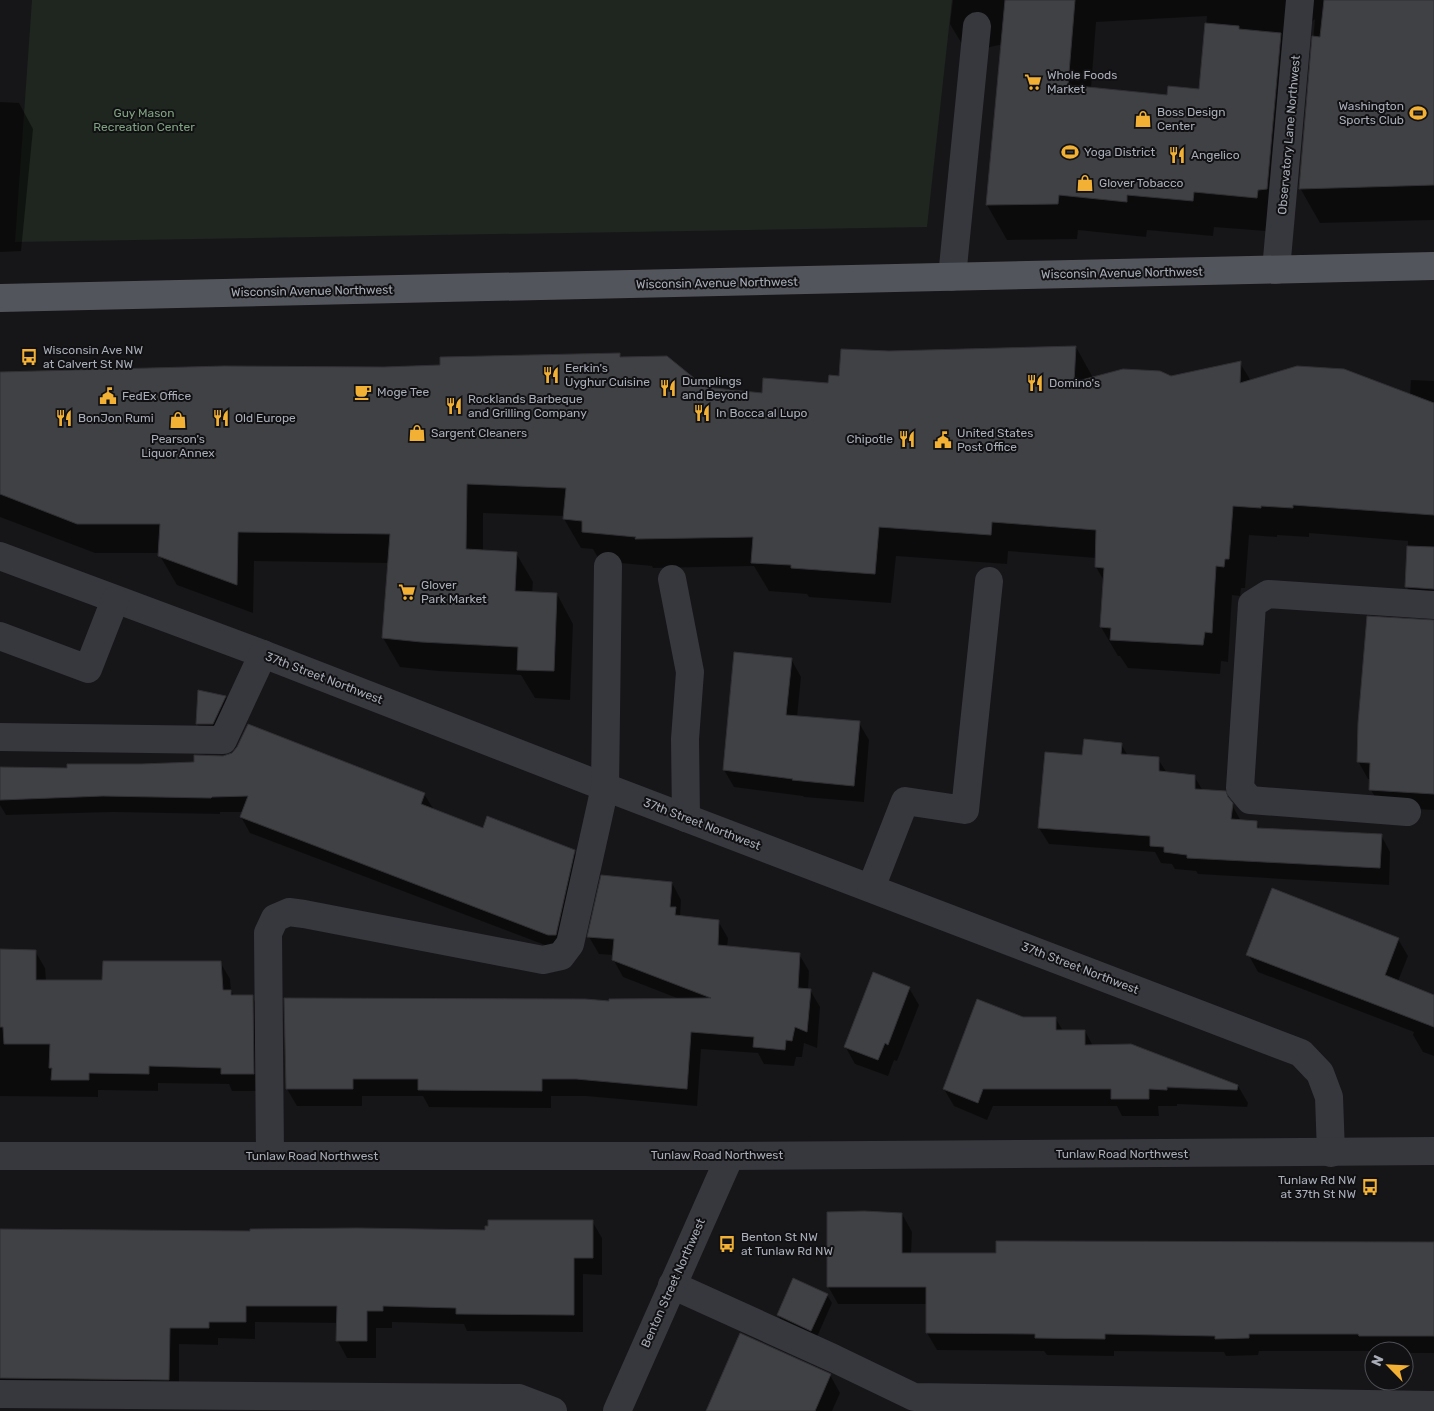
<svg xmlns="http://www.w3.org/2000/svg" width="1434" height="1411" font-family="Rubik,sans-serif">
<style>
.green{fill:#1e261f}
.shadow{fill:#0007;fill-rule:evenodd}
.building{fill:#404145;stroke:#303034}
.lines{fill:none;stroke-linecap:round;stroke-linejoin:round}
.minor{stroke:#37383d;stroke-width:28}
.major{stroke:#53555c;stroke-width:28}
.labels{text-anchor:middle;stroke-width:4;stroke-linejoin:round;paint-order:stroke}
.poi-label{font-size:12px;fill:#a8adb8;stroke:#111113;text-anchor:start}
.park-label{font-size:12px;fill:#7fa381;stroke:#111113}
.street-label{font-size:12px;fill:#a8adb8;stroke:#111113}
</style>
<rect width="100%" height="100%" fill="#161618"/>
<polygon class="green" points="32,0 952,0 927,227 15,242"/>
<g class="shadow">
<path d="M953 0H1434V220L1320 223 1300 188 1315 19 1307 26 1277 232 1214 227 1213 236 1147 230 1146 237 1078 230 1077 239 1007 240 987 205 1002 46 999 45 990 47 971 59 950 24ZM1207 16 1200 90 1168 97 1091 88 1096 22Z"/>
<polygon points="0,102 19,103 33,129 21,251 0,252"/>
<polygon points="1076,347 1092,376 1092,379 1171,377 1240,363 1251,381 1410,395 1411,380 1434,381 1434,617 1423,616 1407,587 1408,541 1309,533 1309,537 1277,535 1277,537 1249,535 1245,588 1241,588 1240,596 1232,595 1228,662 1221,661 1220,674 1128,668 1120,656 1118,656 1101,627 1104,581 1096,567 1096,558 1008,551 1007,564 896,556 891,603 809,597 807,594 769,591 754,566 653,568 652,566 600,561 593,549 581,548 564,519 565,516 483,513 483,551 516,553 533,582 532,593 557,594 573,624 570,700 535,698 521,675 438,671 400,667 383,638 389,563 254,561 253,613 177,585 160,556 160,553 95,553 0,517 0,372 384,369 620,355 621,358 705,388 763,394 829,384 889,353"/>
<polygon points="1434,622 1434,810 1381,807 1371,790 1371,779 1368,779 1358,761"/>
<polygon points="791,659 801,677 797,717 859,723 869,740 864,802 804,797 803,796 734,787 724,770"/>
<polygon points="226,697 230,705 218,732 202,732 197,724"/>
<polygon points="1121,744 1128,756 1158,759 1167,773 1194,776 1203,791 1225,793 1241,821 1256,822 1260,829 1381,835 1390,852 1389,885 1198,874 1196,871 1175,869 1172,864 1161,863 1155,852 1049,844 1039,828 1084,756"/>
<polygon points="0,769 424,794 434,810 484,829 574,851 583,867 558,950 250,833 241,817 243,812 220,812 220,814 113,812 6,815 0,805"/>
<polygon points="602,876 672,883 681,900 680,917 718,921 728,938 727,947 799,954 809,971 808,990 810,990 820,1007 817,1048 804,1043 802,1057 796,1057 794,1066 764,1064 758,1053 701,1049 697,1106 586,1096 551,1096 551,1108 429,1107 423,1096 362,1096 362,1106 297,1106 287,1089 610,1002 682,1000 623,977 613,959 614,955 599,954 589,937"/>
<polygon points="1398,939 1408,956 1398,981 1434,996 1434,1056 1423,1052 1413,1035 1414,1032 1258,972 1248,954"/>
<polygon points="0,950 35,951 45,968 46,981 104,981 220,962 230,979 231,991 234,996 252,996 262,1014 263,1091 232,1091 229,1084 158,1083 158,1091 98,1090 98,1097 0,1096"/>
<polygon points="909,988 919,1005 897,1061 894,1060 888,1076 855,1064 845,1046"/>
<path d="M1022 1018 1056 1019 1063 1031H1085L1093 1046 1238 1086 1248 1103 1247 1107 1177 1104V1106H1158L1159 1116H1122L1117 1106H993L987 1120 954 1106 944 1089ZM1161 1086 1214 1088 1216 1090 1161 1088Z"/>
<polygon points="902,1214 912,1232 911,1254 998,1255 1434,1243 1434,1353 1404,1353 1404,1351 1374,1351 1374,1353 1370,1353 1369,1351 1259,1351 1258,1355 1226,1356 1224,1352 1114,1351 1114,1356 1047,1355 1044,1351 937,1350 927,1333 927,1304 838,1304 828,1286"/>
<polygon points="592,1221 602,1238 602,1275 583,1274 583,1332 467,1331 464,1324 392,1322 392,1328 376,1328 376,1358 347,1358 338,1341 338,1323 255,1322 255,1339 218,1338 218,1345 179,1344 179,1396 0,1398 0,1231 486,1231"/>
<polygon points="827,1295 832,1303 816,1339 783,1324 778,1315"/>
<polygon points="830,1375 840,1393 832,1411 707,1411"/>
</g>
<g class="building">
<polygon points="1005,0 1075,0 1068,85 1167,95 1168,86 1199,89 1205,23 1239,26 1239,29 1281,33 1267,189 1258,190 1257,198 1194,192 1193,201 1127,195 1127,202 1059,195 1058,204 986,205"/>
<polygon points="1324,0 1434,0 1434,185 1299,189 1312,36 1320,37"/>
<polygon points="1076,346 1074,382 1123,369 1160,371 1171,376 1241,361 1240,383 1297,366 1344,369 1434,403 1434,515 1293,505 1293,508 1261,506 1261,508 1233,506 1229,559 1225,559 1224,567 1216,566 1212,633 1205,632 1203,645 1110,640 1111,628 1100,627 1104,568 1095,567 1096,530 992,522 991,535 879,527 875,574 791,568 791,565 751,563 753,537 635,539 636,537 582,532 582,521 563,519 566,488 467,484 466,549 517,552 515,591 557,593 554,671 517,670 518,647 421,642 382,638 390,534 238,532 237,585 158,556 160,524 77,524 0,494 0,372 224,366 384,367 440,365 440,357 620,353 620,357 667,356 705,387 762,393 763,378 828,383 829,375 839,376 841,349 889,351"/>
<polygon points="1407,546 1434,547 1434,589 1405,587"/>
<polygon points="1367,616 1434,620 1434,794 1369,790 1370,763 1357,762 1358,723"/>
<polygon points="734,652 792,658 786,715 860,721 854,786 792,780 793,779 723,770"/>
<polygon points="198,690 226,696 213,724 196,724"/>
<polygon points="248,724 425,793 421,804 483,828 487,816 575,850 556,935 548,935 240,817 248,796 212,797 211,798 103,796 0,800 0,767 67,768 67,764 141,764 194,762 194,755 223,756 232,753 237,747"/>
<polygon points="1084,739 1122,743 1121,754 1159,757 1159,771 1195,775 1195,789 1226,791 1228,797 1233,803 1231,819 1257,821 1257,828 1382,834 1380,868 1187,858 1187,855 1164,852 1164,847 1150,846 1150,836 1038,828 1045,752 1082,755"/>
<polygon points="601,875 672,882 670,907 676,907 675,915 719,920 718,945 800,953 798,988 811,989 807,1032 795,1027 792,1041 786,1040 785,1050 753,1047 754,1037 691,1032 687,1089 576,1079 542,1079 542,1091 418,1090 418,1079 353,1079 353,1089 286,1089 284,998 585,999 609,1001 609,999 711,998 612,960 614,939 587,937"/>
<polygon points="1272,888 1399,938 1385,975 1434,995 1434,1027 1246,955"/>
<polygon points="0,949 36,950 36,980 102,980 103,961 221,961 223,990 231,990 231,995 253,995 254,1074 221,1074 221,1068 149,1066 149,1074 89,1073 89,1080 51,1080 52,1068 49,1068 50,1044 4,1044 3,1027 0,1027"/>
<polygon points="873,972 910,987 888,1045 885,1043 878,1060 844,1047"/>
<polygon points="977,999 1023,1017 1056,1017 1056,1030 1085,1030 1085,1045 1131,1044 1238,1085 1237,1090 1167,1087 1167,1090 1149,1089 1149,1099 1111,1099 1111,1089 983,1089 978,1103 943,1089"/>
<polygon points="864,1211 902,1213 902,1253 996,1253 996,1241 1434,1242 1434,1336 1359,1336 1358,1334 1249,1334 1249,1338 1215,1339 1215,1336 1105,1334 1105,1339 1035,1338 1035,1334 926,1333 926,1287 827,1287 827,1212"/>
<polygon points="488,1220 593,1220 593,1258 574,1258 574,1315 456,1314 456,1308 383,1306 383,1311 367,1311 367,1341 336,1341 337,1306 246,1306 246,1322 209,1322 209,1328 170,1328 169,1380 0,1378 0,1229 250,1231 250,1229 357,1228 485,1230 485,1226 488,1226"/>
<polygon points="793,1278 828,1294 811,1331 777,1315"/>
<polygon points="740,1333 831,1374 815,1411 706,1411"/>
</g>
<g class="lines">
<g class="minor">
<polyline points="1276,270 1300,0"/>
<polyline points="952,277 977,26"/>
<polyline points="0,556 263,654 605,787 1301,1053 1320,1073 1329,1097 1331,1153"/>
<polyline points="672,579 690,672 685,739 686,818"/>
<polyline points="0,636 88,669 115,600"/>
<polyline points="0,737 223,740 263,654"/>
<polyline points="1407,812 1250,800 1240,788 1252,604 1268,594 1434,605"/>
<polyline points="871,888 905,801 965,810 989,581"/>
<polyline points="0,1156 730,1156 1434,1151"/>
<polyline points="270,1156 268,933 275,918 289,912 304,914 543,960 561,956 570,944 605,787 608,566"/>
<polyline points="672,1285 833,1358 914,1397 1434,1405"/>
<polyline points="0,1394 519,1398 553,1411"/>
<polyline points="617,1411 730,1156"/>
</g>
<polyline class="major" points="0,298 1434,266"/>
</g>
<defs>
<g id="supermarket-bare" transform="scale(1.35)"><path d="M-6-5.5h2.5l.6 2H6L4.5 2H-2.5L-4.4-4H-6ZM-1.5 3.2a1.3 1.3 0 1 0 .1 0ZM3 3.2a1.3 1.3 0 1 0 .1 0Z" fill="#f2b134" stroke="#111113" stroke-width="2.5" paint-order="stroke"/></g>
<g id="stadium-bare" transform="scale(1.35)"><path d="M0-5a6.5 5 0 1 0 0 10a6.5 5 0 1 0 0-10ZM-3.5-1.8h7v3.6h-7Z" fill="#f2b134" stroke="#111113" stroke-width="2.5" paint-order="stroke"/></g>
<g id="shop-bare" transform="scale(1.35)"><path d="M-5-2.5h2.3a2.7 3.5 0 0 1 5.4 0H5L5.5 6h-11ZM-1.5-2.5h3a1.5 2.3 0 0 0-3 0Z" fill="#f2b134" stroke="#111113" stroke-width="2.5" paint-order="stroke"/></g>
<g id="restaurant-bare" transform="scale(1.35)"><path d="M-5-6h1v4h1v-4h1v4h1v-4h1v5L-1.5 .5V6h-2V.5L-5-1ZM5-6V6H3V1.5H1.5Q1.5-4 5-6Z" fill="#f2b134" stroke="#111113" stroke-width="2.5" paint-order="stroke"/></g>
<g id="bus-bare" transform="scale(1.35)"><path d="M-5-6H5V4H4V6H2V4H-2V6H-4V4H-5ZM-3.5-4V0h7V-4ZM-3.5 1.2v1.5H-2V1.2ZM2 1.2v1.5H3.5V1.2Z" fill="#f2b134" stroke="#111113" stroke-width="2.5" paint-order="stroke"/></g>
<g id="cafe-bare" transform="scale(1.35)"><path d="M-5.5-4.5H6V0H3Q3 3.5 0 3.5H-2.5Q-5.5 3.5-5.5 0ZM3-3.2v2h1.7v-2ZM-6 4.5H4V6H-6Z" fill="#f2b134" stroke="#111113" stroke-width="2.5" paint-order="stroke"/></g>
<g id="civic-bare" transform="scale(1.35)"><path d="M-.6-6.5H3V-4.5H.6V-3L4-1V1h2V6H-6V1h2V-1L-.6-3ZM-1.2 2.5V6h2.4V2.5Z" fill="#f2b134" stroke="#111113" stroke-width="2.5" paint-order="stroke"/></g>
</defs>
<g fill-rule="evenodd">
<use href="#supermarket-bare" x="1033" y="82"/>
<use href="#stadium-bare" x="1418" y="113"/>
<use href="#shop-bare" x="1143" y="119"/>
<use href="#stadium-bare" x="1070" y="152"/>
<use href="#restaurant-bare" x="1177" y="155"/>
<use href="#shop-bare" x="1085" y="183"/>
<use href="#bus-bare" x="29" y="357"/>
<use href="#restaurant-bare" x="551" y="375"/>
<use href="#restaurant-bare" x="1035" y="383"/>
<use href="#restaurant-bare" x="668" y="388"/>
<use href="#cafe-bare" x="363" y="392"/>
<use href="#civic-bare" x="108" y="396"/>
<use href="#restaurant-bare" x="454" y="406"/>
<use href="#restaurant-bare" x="702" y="413"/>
<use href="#restaurant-bare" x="64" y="418"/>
<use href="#restaurant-bare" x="221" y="418"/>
<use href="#shop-bare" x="178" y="420"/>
<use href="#shop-bare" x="417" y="433"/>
<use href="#restaurant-bare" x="907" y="439"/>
<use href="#civic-bare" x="943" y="440"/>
<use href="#supermarket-bare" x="407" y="592"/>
<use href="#bus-bare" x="1370" y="1187"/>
<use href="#bus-bare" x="727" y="1244"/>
</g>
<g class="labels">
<g class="poi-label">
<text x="1047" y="79">Whole Foods<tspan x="1047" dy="14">Market</tspan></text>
<text x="1404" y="110" text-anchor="end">Washington<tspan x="1404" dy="14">Sports Club</tspan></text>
<text x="1157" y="116">Boss Design<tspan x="1157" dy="14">Center</tspan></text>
<text x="1084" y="156">Yoga District</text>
<text x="1191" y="159">Angelico</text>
<text x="1099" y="187">Glover Tobacco</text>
<text x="43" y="354">Wisconsin Ave NW<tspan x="43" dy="14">at Calvert St NW</tspan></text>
<text x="565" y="372">Eerkin's<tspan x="565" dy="14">Uyghur Cuisine</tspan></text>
<text x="682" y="385">Dumplings<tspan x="682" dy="14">and Beyond</tspan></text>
<text x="1049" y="387">Domino's</text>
<text x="377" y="396">Moge Tee</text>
<text x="122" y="400">FedEx Office</text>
<text x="468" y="403">Rocklands Barbeque<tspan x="468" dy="14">and Grilling Company</tspan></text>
<text x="716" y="417">In Bocca al Lupo</text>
<text x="78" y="422">BonJon Rumi</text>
<text x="235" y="422">Old Europe</text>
<text x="431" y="437">Sargent Cleaners</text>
<text x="957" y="437">United States<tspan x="957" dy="14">Post Office</tspan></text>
<text x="178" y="443" text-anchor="middle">Pearson's<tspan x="178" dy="14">Liquor Annex</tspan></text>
<text x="893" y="443" text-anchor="end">Chipotle</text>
<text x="421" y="589">Glover<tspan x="421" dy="14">Park Market</tspan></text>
<text x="1356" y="1184" text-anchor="end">Tunlaw Rd NW<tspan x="1356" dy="14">at 37th St NW</tspan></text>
<text x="741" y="1241">Benton St NW<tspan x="741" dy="14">at Tunlaw Rd NW</tspan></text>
</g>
<g class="park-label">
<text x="144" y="117">Guy Mason<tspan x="144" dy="14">Recreation Center</tspan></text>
</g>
<g class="street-label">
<text transform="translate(1289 135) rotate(-85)" y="4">Observatory Lane Northwest</text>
<text transform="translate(1122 273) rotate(-1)" y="4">Wisconsin Avenue Northwest</text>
<text transform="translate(717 283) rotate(-1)" y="4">Wisconsin Avenue Northwest</text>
<text transform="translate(312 291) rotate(-1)" y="4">Wisconsin Avenue Northwest</text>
<text transform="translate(324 678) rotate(21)" y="4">37th Street Northwest</text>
<text transform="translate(702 824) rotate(21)" y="4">37th Street Northwest</text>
<text transform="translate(1080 968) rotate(21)" y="4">37th Street Northwest</text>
<text x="1122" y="1158">Tunlaw Road Northwest</text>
<text x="717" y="1159">Tunlaw Road Northwest</text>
<text x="312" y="1160">Tunlaw Road Northwest</text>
<text transform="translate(673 1283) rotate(-66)" y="4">Benton Street Northwest</text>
</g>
</g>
<g transform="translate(1389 1366) rotate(294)"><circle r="24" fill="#111113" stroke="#4d4f55"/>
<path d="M0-4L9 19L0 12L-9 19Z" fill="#f2b134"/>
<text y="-8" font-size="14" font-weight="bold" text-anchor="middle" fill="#a8adb8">N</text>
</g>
</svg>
